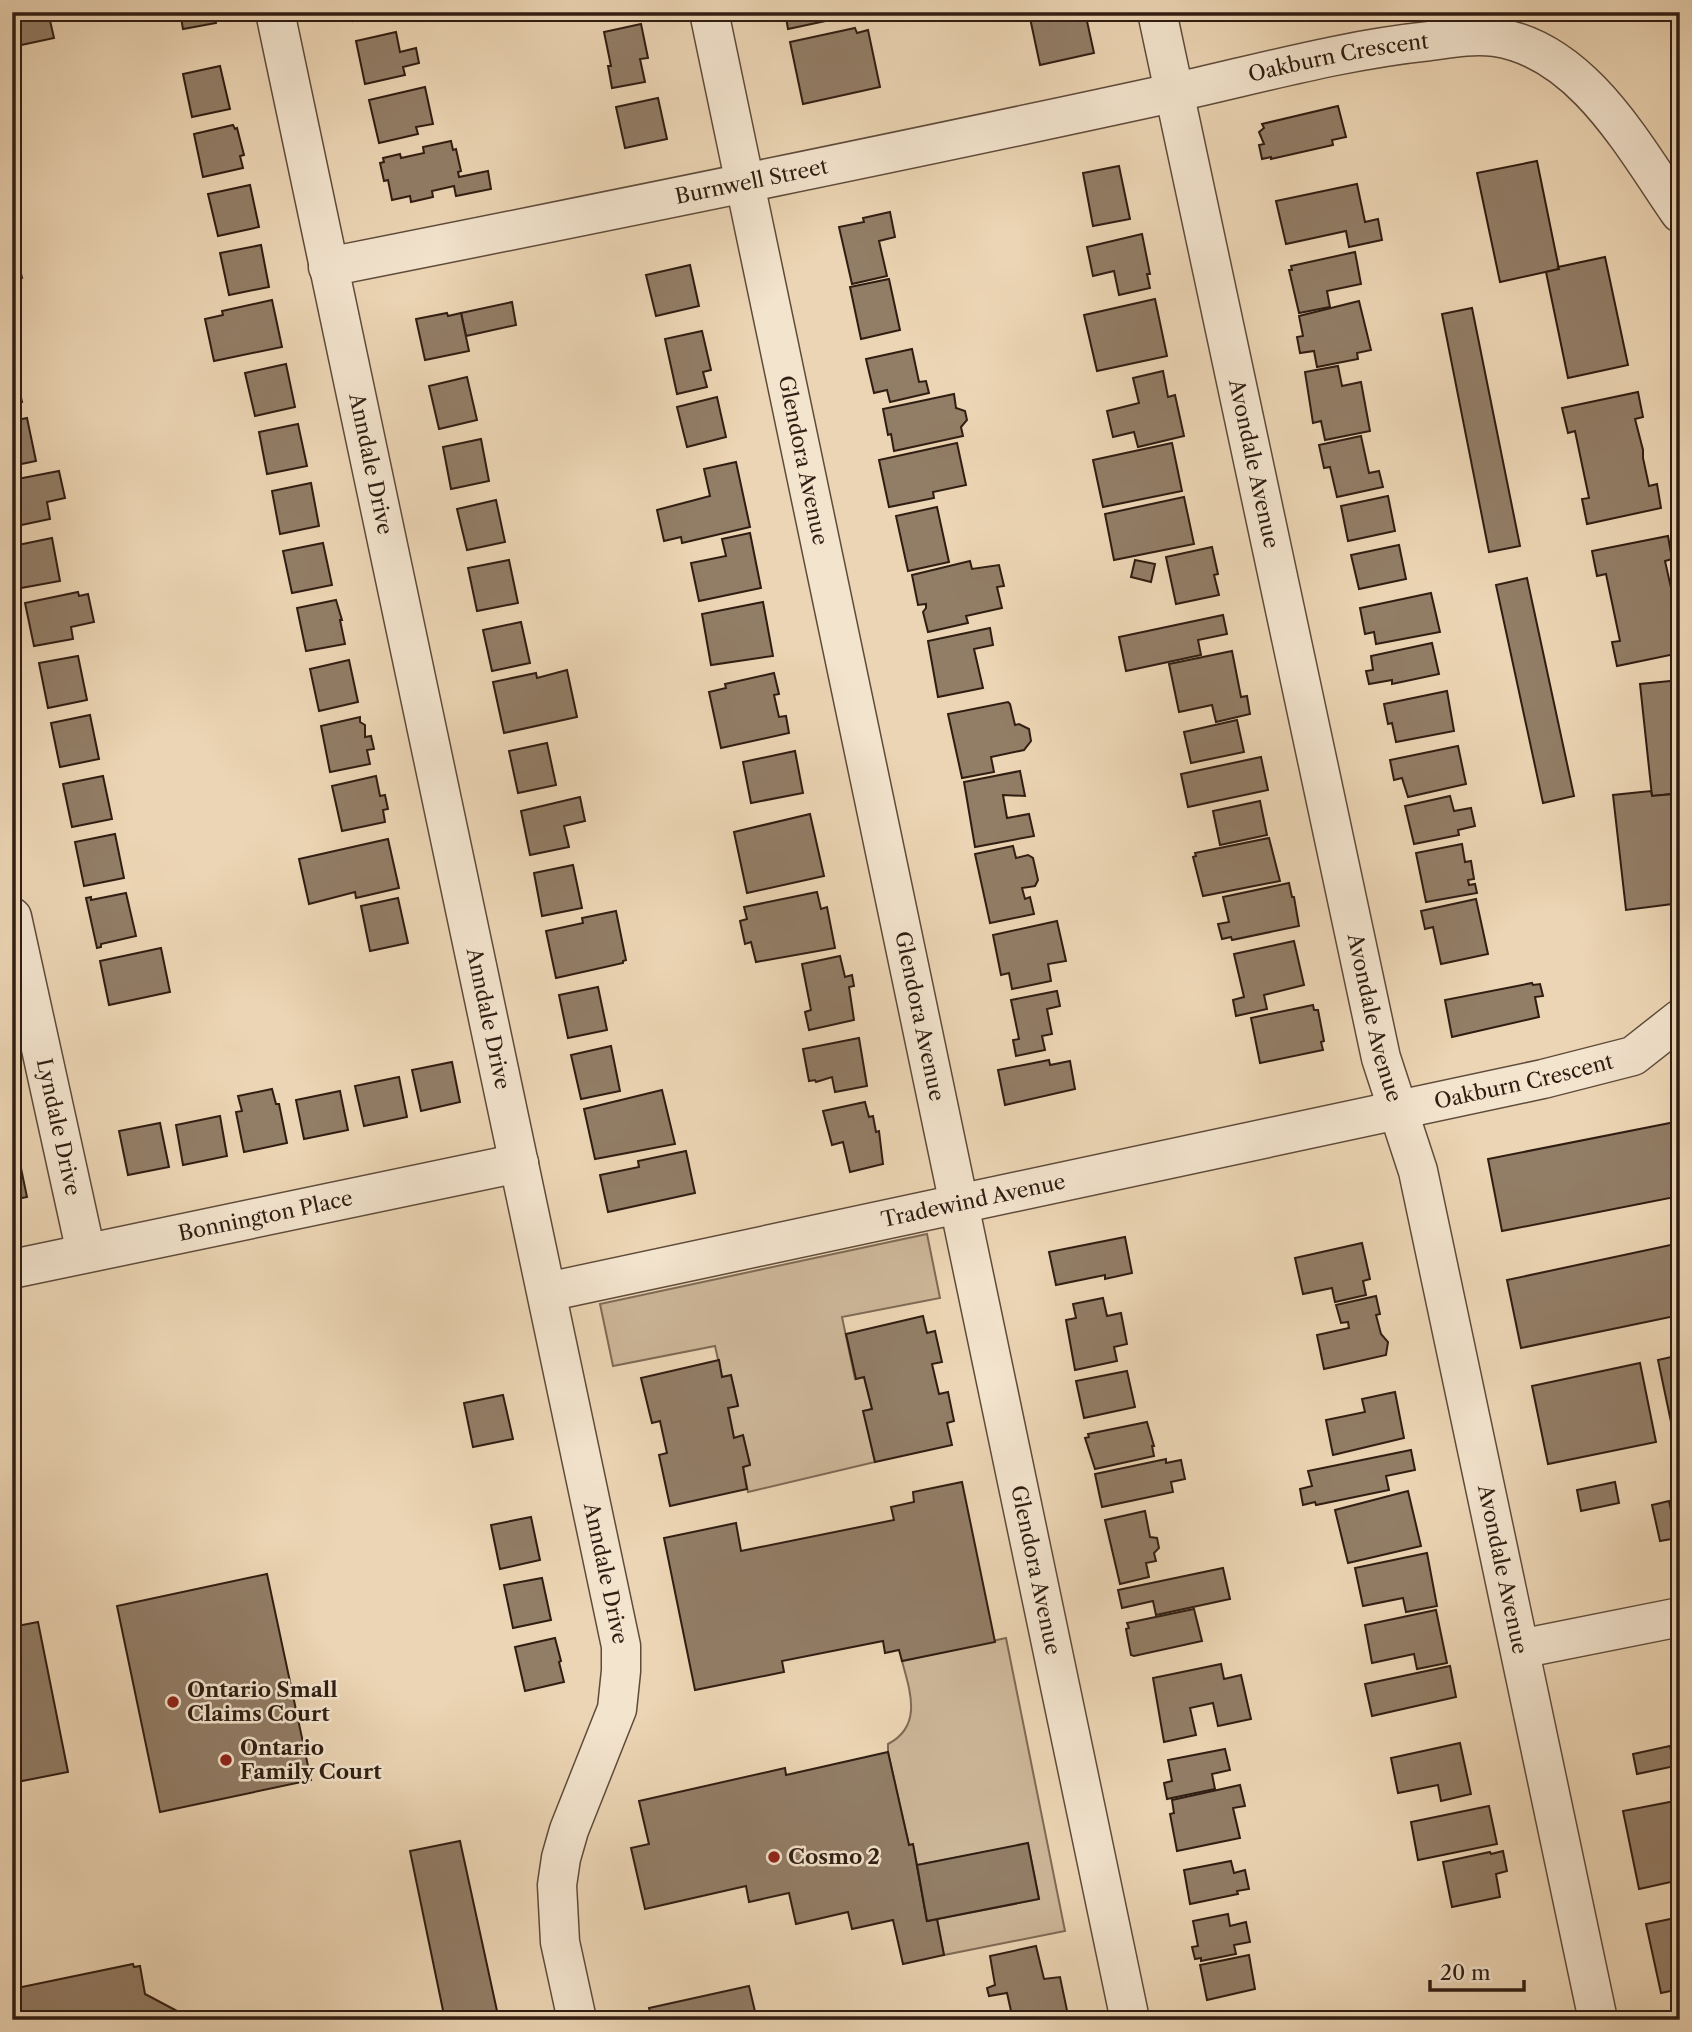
<svg xmlns="http://www.w3.org/2000/svg" width="1692" height="2032" font-family="'Libre Caslon Text',serif">
<style>
.green{fill:#ccb698;stroke:#7e6a55;stroke-width:2}
.building{fill:#927d66;stroke:#301d12;stroke-width:2}
.lines{fill:none;stroke-linecap:round;stroke-linejoin:round}
.minor-casing{stroke:#5f4b3a;stroke-width:41}
.minor{stroke:#f3e4ce;stroke-width:38}
.poi-dot{fill:#8f2418;stroke:#f3e4ce;stroke-width:2.5}
.labels{text-anchor:middle;stroke-width:5;stroke-linejoin:round;paint-order:stroke}
.street-label{font-size:21px;fill:#301d12;stroke:#f3e4ce}
.poi-label{font-size:21px;font-weight:bold;fill:#301d12;stroke:#f3e4ce;text-anchor:start}
</style>
<rect width="100%" height="100%" fill="#ecd5b4"/>
<filter id="stains"><feTurbulence type="fractalNoise" baseFrequency=".00286" numOctaves="4"/><feColorMatrix values="0 0 0 0 .2 0 0 0 0 .09 0 0 0 0 .02 0 0 0 .5 -.17"/></filter>
<radialGradient id="worn" r=".72"><stop offset=".6" stop-color="#630" stop-opacity="0"/><stop offset="1" stop-color="#630" stop-opacity=".3"/></radialGradient>
<g class="green">
<polygon points="927,1234 940,1298 842,1317 855,1379 864,1377 872,1409 864,1411 875,1462 748,1492 743,1467 750,1464 743,1436 734,1438 728,1408 738,1405 731,1376 722,1377 715,1346 613,1366 600,1304"/>
<path d="M1006 1638 1065 1931 944 1955 937 1919 1039 1899 1028 1844 917 1865 913 1845H909L888 1752V1744C923 1726 910 1691 902 1661Z"/>
</g>
<g class="building">
<polygon points="12,12 48,12 54,38 12,47"/>
<polygon points="180,12 214,12 216,23 183,29"/>
<polygon points="351,12 391,12 391,13 353,21"/>
<polygon points="785,12 848,12 849,16 788,29"/>
<polygon points="1061,12 1085,12 1094,53 1040,65 1030,18"/>
<polygon points="641,24 648,58 640,59 645,82 612,88 608,66 611,66 604,32"/>
<polygon points="855,28 857,33 868,30 880,87 803,104 790,42"/>
<polygon points="396,32 400,52 416,48 419,63 403,67 405,75 365,84 356,41"/>
<polygon points="220,66 230,109 192,117 183,74"/>
<polygon points="425,87 433,124 416,127 418,134 379,143 369,100"/>
<polygon points="658,98 667,139 625,148 616,107"/>
<polygon points="1338,106 1346,137 1332,140 1333,145 1271,159 1271,157 1262,159 1259,145 1264,144 1259,132 1264,128 1262,124"/>
<polygon points="233,125 235,129 237,128 244,155 240,156 243,168 203,177 194,134"/>
<polygon points="451,141 453,150 456,149 461,171 458,172 459,177 488,171 491,189 456,196 454,186 432,191 433,197 411,202 410,196 392,200 388,180 384,181 380,163 384,162 383,158 400,154 401,158 424,153 423,147"/>
<polygon points="1537,161 1559,269 1500,282 1477,173"/>
<polygon points="1119,166 1130,219 1093,226 1083,173"/>
<polygon points="1357,184 1365,222 1378,219 1382,240 1349,247 1346,231 1286,244 1276,201"/>
<polygon points="250,185 259,227 218,236 208,194"/>
<polygon points="890,212 895,237 879,241 887,276 852,284 839,227 864,222 863,218"/>
<polygon points="1142,234 1150,274 1147,274 1150,288 1119,295 1114,271 1093,276 1087,247"/>
<polygon points="12,235 22,278 12,280"/>
<polygon points="261,245 269,287 229,295 220,253"/>
<polygon points="1355,252 1361,284 1327,291 1330,307 1299,313 1289,270 1292,270 1291,266"/>
<polygon points="1605,257 1628,365 1568,378 1546,272 1559,269 1558,267"/>
<polygon points="690,265 699,306 656,316 646,275"/>
<polygon points="889,279 900,330 861,339 850,287"/>
<polygon points="1155,299 1167,356 1097,371 1084,315"/>
<polygon points="272,300 282,347 214,361 205,319 223,315 222,311"/>
<polygon points="1359,301 1371,350 1357,353 1358,359 1317,367 1314,351 1300,353 1297,337 1303,336 1299,316"/>
<polygon points="512,302 516,325 466,336 461,313"/>
<polygon points="1472,308 1520,546 1489,552 1442,314"/>
<polygon points="447,313 448,316 461,313 469,351 425,360 416,319"/>
<polygon points="702,331 711,370 703,372 707,387 677,394 665,339"/>
<polygon points="912,349 919,382 926,381 929,393 890,402 887,390 874,393 866,359"/>
<polygon points="12,359 22,402 12,404"/>
<polygon points="286,364 295,407 255,416 245,373"/>
<polygon points="1338,366 1342,386 1361,382 1370,431 1325,440 1321,421 1313,423 1305,372"/>
<polygon points="1163,371 1168,397 1175,395 1184,436 1138,447 1134,432 1113,437 1107,411 1139,403 1133,378"/>
<polygon points="467,377 477,420 439,429 429,386"/>
<polygon points="1638,392 1643,417 1635,419 1643,450 1643,458 1649,486 1657,484 1661,508 1587,524 1582,499 1589,498 1575,431 1568,433 1562,408"/>
<polygon points="954,394 956,408 965,411 967,420 961,427 963,436 894,451 891,434 888,435 883,409"/>
<polygon points="717,397 726,437 687,447 677,407"/>
<polygon points="27,418 36,461 12,466 12,421"/>
<polygon points="298,424 307,466 267,474 259,432"/>
<polygon points="1361,436 1369,473 1379,471 1383,487 1337,497 1330,467 1324,468 1319,445"/>
<polygon points="481,439 489,481 451,489 443,447"/>
<polygon points="957,443 966,485 933,492 934,498 889,507 879,460"/>
<polygon points="1172,443 1182,491 1103,507 1093,460"/>
<polygon points="736,462 750,527 682,543 681,537 664,541 657,510 710,496 704,469"/>
<polygon points="59,471 65,498 47,502 50,519 12,527 12,480"/>
<polygon points="311,483 319,526 280,534 272,491"/>
<polygon points="1388,496 1395,531 1348,541 1341,506"/>
<polygon points="1184,497 1194,544 1114,560 1105,514"/>
<polygon points="496,500 505,542 467,550 457,509"/>
<polygon points="937,507 949,562 908,571 896,516"/>
<polygon points="750,533 761,588 699,601 691,563 726,556 722,539"/>
<polygon points="1668,536 1672,559 1665,561 1680,628 1680,653 1617,666 1612,642 1620,641 1606,574 1597,576 1592,551"/>
<polygon points="52,538 60,581 21,588 21,585 18,586 12,558 16,558 13,546"/>
<polygon points="323,543 332,585 292,593 283,551"/>
<polygon points="1399,545 1406,579 1359,589 1351,555"/>
<polygon points="1212,547 1218,574 1214,575 1219,595 1176,604 1166,557"/>
<polygon points="509,560 518,603 477,611 468,568"/>
<polygon points="1135,560 1155,564 1151,582 1131,577"/>
<polygon points="970,561 972,569 999,565 1004,586 997,587 1002,608 966,616 968,623 928,632 923,612 926,608 926,604 918,605 912,575"/>
<polygon points="1527,578 1574,796 1543,803 1496,585"/>
<polygon points="78,592 79,596 88,594 94,622 71,627 73,639 34,646 25,603"/>
<polygon points="1431,593 1440,632 1376,644 1374,632 1365,634 1360,608"/>
<polygon points="336,600 342,620 340,620 345,644 306,651 297,608"/>
<polygon points="763,602 773,656 711,665 702,614"/>
<polygon points="1223,615 1227,634 1198,640 1201,655 1126,671 1119,637"/>
<polygon points="521,622 530,663 492,671 483,630"/>
<polygon points="990,628 993,645 974,649 983,688 938,697 928,641"/>
<polygon points="1432,643 1439,674 1392,684 1392,680 1369,684 1366,671 1373,670 1371,656"/>
<polygon points="1232,651 1241,697 1247,696 1250,714 1216,722 1212,705 1179,712 1169,664"/>
<polygon points="78,656 87,700 48,708 39,663"/>
<polygon points="349,660 358,702 319,711 310,669"/>
<polygon points="567,670 577,717 504,733 493,682 536,673 537,678"/>
<polygon points="774,673 779,694 774,695 779,717 786,716 789,733 721,748 709,692 726,688 725,684"/>
<polygon points="1680,680 1680,793 1652,796 1640,684"/>
<polygon points="1447,691 1454,731 1396,742 1392,723 1388,724 1384,704"/>
<polygon points="1008,702 1010,704 1015,725 1019,724 1029,729 1031,741 1024,750 991,757 994,772 962,778 948,714"/>
<polygon points="90,715 99,759 60,767 51,723"/>
<polygon points="360,717 360,722 365,725 365,737 371,736 374,749 367,750 370,764 330,772 321,726"/>
<polygon points="1237,720 1244,752 1191,763 1184,732"/>
<polygon points="547,743 556,785 518,793 509,751"/>
<polygon points="1458,746 1466,784 1408,797 1402,778 1394,780 1390,760"/>
<polygon points="795,751 803,793 751,803 743,762"/>
<polygon points="1261,757 1268,790 1188,807 1181,774"/>
<polygon points="1020,771 1025,796 1003,795 1007,818 1029,814 1034,836 975,847 964,782"/>
<polygon points="103,776 112,819 72,827 63,784"/>
<polygon points="376,776 380,796 385,795 388,809 383,810 385,822 342,831 332,786"/>
<polygon points="1651,791 1652,796 1674,794 1680,842 1680,903 1626,910 1613,795"/>
<polygon points="1450,796 1454,811 1471,808 1475,826 1458,830 1459,835 1414,844 1405,806"/>
<polygon points="580,797 585,821 564,826 569,847 530,855 521,811"/>
<polygon points="1260,801 1267,835 1220,845 1213,811"/>
<polygon points="810,814 824,876 747,893 734,832"/>
<polygon points="115,834 124,878 84,886 75,842"/>
<polygon points="1269,838 1280,881 1203,896 1193,857 1196,856 1195,853"/>
<polygon points="388,839 399,888 356,898 355,892 309,904 299,859"/>
<polygon points="1462,844 1465,862 1471,861 1474,879 1468,880 1469,885 1475,884 1477,893 1426,902 1416,853"/>
<polygon points="1013,846 1016,858 1028,855 1033,858 1038,880 1035,886 1022,888 1025,899 1030,897 1034,914 990,923 975,854"/>
<polygon points="573,865 582,908 542,916 534,873"/>
<polygon points="1289,883 1292,897 1294,897 1299,926 1232,940 1231,937 1222,939 1218,924 1229,922 1223,897"/>
<polygon points="817,892 821,909 827,907 835,948 756,962 751,942 745,944 740,921 747,919 744,907"/>
<polygon points="126,893 136,936 101,944 101,947 97,948 86,898 91,897 91,900"/>
<polygon points="398,898 408,943 370,951 361,906"/>
<polygon points="1476,899 1488,954 1441,964 1433,927 1425,929 1421,911"/>
<polygon points="616,911 626,960 623,961 623,963 556,978 546,931 583,923 582,918"/>
<polygon points="1057,921 1066,961 1048,964 1051,981 1012,989 1009,973 1001,975 993,935"/>
<polygon points="1294,941 1304,985 1264,995 1267,1009 1236,1016 1233,1000 1244,997 1234,954"/>
<polygon points="161,948 170,992 109,1005 100,961"/>
<polygon points="840,956 845,977 852,975 854,986 849,987 854,1020 809,1030 805,1012 811,1010 802,964"/>
<polygon points="1532,983 1533,985 1540,984 1543,996 1535,997 1539,1017 1452,1037 1445,1000"/>
<polygon points="598,987 607,1030 568,1038 559,995"/>
<polygon points="1057,991 1060,1006 1047,1009 1052,1034 1042,1036 1045,1050 1016,1056 1013,1040 1019,1039 1011,1000"/>
<polygon points="1313,1005 1314,1010 1318,1010 1324,1041 1321,1042 1323,1050 1260,1063 1251,1018"/>
<polygon points="859,1038 867,1086 835,1092 832,1077 816,1082 815,1080 809,1081 803,1049"/>
<polygon points="611,1046 620,1091 581,1099 571,1055"/>
<polygon points="1049,1060 1050,1065 1070,1061 1075,1089 1005,1105 998,1070"/>
<polygon points="452,1062 460,1102 421,1111 412,1070"/>
<polygon points="399,1077 407,1117 364,1126 355,1086"/>
<polygon points="272,1089 276,1104 279,1104 287,1143 244,1152 236,1112 242,1111 238,1096"/>
<polygon points="662,1090 675,1144 595,1159 584,1109"/>
<polygon points="340,1091 348,1130 304,1139 296,1100"/>
<polygon points="865,1102 869,1117 873,1116 876,1132 879,1131 883,1164 850,1172 843,1142 832,1145 823,1111"/>
<polygon points="220,1116 227,1156 183,1165 176,1125"/>
<polygon points="1680,1121 1680,1196 1502,1231 1488,1159"/>
<polygon points="160,1123 169,1167 128,1175 119,1131"/>
<polygon points="686,1151 695,1193 608,1212 600,1175 639,1167 638,1161"/>
<polygon points="18,1154 27,1197 12,1200 12,1155"/>
<polygon points="1125,1237 1132,1273 1105,1279 1105,1275 1056,1285 1049,1252"/>
<polygon points="1362,1243 1370,1279 1363,1281 1366,1295 1335,1302 1332,1288 1303,1294 1295,1258"/>
<polygon points="1680,1243 1680,1315 1521,1348 1507,1280"/>
<polygon points="1376,1296 1380,1314 1376,1315 1381,1334 1388,1342 1386,1355 1324,1369 1317,1335 1349,1328 1348,1322 1341,1323 1336,1305"/>
<polygon points="1103,1298 1107,1316 1121,1313 1127,1344 1114,1347 1117,1361 1075,1370 1066,1320 1076,1318 1073,1304"/>
<polygon points="923,1316 927,1333 935,1331 942,1362 932,1364 939,1394 948,1392 954,1421 947,1423 952,1445 875,1462 863,1411 872,1409 864,1377 856,1379 846,1334"/>
<polygon points="1680,1355 1680,1435 1674,1436 1658,1360"/>
<polygon points="719,1360 722,1377 731,1375 738,1406 728,1408 734,1438 743,1435 750,1465 743,1467 747,1489 670,1506 659,1455 667,1453 660,1421 652,1423 641,1378"/>
<polygon points="1640,1363 1656,1442 1548,1464 1532,1386"/>
<polygon points="1127,1371 1135,1407 1084,1418 1076,1381"/>
<polygon points="1395,1392 1404,1438 1333,1455 1326,1420 1365,1412 1362,1399"/>
<polygon points="503,1395 513,1439 473,1447 464,1403"/>
<polygon points="1147,1422 1154,1446 1152,1446 1154,1456 1095,1469 1085,1438 1089,1437 1088,1434"/>
<polygon points="1411,1450 1415,1470 1386,1476 1389,1490 1316,1505 1315,1502 1303,1505 1300,1489 1312,1486 1308,1471"/>
<polygon points="1166,1459 1166,1463 1181,1460 1185,1479 1171,1482 1173,1492 1102,1507 1095,1474"/>
<polygon points="962,1482 995,1642 902,1661 899,1650 885,1653 883,1641 782,1661 784,1672 695,1690 664,1538 736,1523 741,1551 894,1520 891,1507 914,1502 913,1492"/>
<polygon points="1615,1482 1619,1503 1581,1511 1577,1490"/>
<polygon points="1408,1491 1421,1546 1348,1563 1335,1510"/>
<polygon points="1669,1501 1677,1538 1660,1541 1652,1505"/>
<polygon points="1145,1511 1150,1537 1157,1538 1159,1548 1154,1553 1156,1561 1146,1563 1149,1577 1120,1584 1105,1520"/>
<polygon points="531,1517 540,1560 500,1569 491,1525"/>
<polygon points="1427,1553 1437,1606 1406,1612 1403,1598 1363,1606 1355,1568"/>
<polygon points="1223,1568 1230,1599 1156,1615 1153,1601 1122,1608 1118,1590"/>
<polygon points="267,1574 311,1780 160,1812 117,1606"/>
<polygon points="542,1578 551,1620 513,1628 504,1585"/>
<polygon points="1194,1609 1202,1641 1134,1656 1131,1655 1126,1629 1129,1628 1127,1623"/>
<polygon points="1436,1610 1447,1663 1417,1669 1414,1654 1372,1663 1365,1625"/>
<polygon points="38,1622 68,1772 12,1783 12,1627"/>
<polygon points="555,1638 561,1661 559,1662 564,1682 525,1691 515,1647"/>
<polygon points="1221,1664 1224,1679 1241,1675 1251,1719 1218,1726 1213,1703 1190,1708 1196,1735 1164,1742 1153,1678"/>
<polygon points="1450,1666 1456,1697 1372,1716 1365,1684"/>
<polygon points="1460,1743 1471,1794 1441,1801 1438,1785 1398,1793 1391,1758"/>
<polygon points="1670,1746 1675,1766 1637,1774 1633,1754"/>
<polygon points="1225,1749 1230,1770 1212,1774 1215,1789 1167,1799 1164,1783 1172,1781 1168,1760"/>
<polygon points="888,1752 909,1845 913,1844 927,1921 937,1919 944,1955 903,1964 893,1920 852,1929 848,1912 796,1924 789,1893 749,1902 746,1886 645,1909 631,1848 649,1844 639,1801 785,1768 786,1775"/>
<polygon points="1240,1785 1245,1806 1233,1808 1240,1838 1177,1851 1170,1814 1174,1813 1172,1800"/>
<polygon points="1680,1800 1680,1880 1639,1889 1623,1811"/>
<polygon points="1489,1806 1497,1844 1418,1860 1411,1822"/>
<polygon points="460,1841 499,2020 445,2020 410,1851"/>
<polygon points="1028,1843 1039,1899 927,1921 917,1865"/>
<polygon points="1503,1851 1507,1871 1496,1874 1500,1897 1452,1907 1443,1862 1490,1852 1491,1854"/>
<polygon points="1231,1861 1234,1873 1245,1870 1249,1889 1237,1891 1238,1894 1190,1904 1184,1870"/>
<polygon points="1228,1914 1230,1926 1246,1922 1250,1942 1234,1945 1236,1954 1201,1961 1201,1958 1195,1959 1192,1947 1198,1946 1193,1921"/>
<polygon points="1680,1917 1680,1989 1661,1993 1646,1924"/>
<polygon points="1036,1946 1044,1979 1060,1977 1069,2020 1013,2020 1007,1993 989,1996 987,1988 995,1985 990,1956"/>
<polygon points="1249,1955 1255,1989 1207,2000 1200,1965"/>
<polygon points="133,1964 134,1967 140,1966 145,1994 194,2020 12,2020 12,1989"/>
<polygon points="749,1986 757,2020 652,2020 649,2008"/>
</g>
<g class="lines">
<g class="minor-casing">
<g id="minor">
<path id="s1" d="M275 12 621 1646V1671L617 1709 569 1830 561 1858 557 1885 560 1942 577 2020"/>
<path id="s2" d="M709 12 1130 2020"/>
<path id="s3" d="M1157 12 1381 1058 1418 1171 1598 2020"/>
<path id="s4" d="M328 267C610 211 892 154 1172 93 1258 74 1342 50 1430 41 1451 38 1474 34 1495 37 1583 50 1634 147 1680 213"/>
<path id="s5" d="M12 917 86 1253"/>
<path id="s6" d="M12 1269 519 1163"/>
<path id="s7" d="M547 1292 1543 1079 1633 1056 1680 1019"/>
<polyline points="1520,1649 1680,1617"/>
</g>
</g>
<use href="#minor" class="minor"/>
</g>
<g class="poi-dot">
<circle cx="173" cy="1702" r="7"/>
<circle cx="226" cy="1760" r="7"/>
<circle cx="774" cy="1857" r="7"/>
</g>
<g class="labels">
<g class="street-label">
<text dy="7" stroke="none"><textPath href="#s4" startOffset="1032">Oakburn Crescent</textPath></text>
<text dy="7" stroke="none"><textPath href="#s4" startOffset="432">Burnwell Street</textPath></text>
<text dy="7" stroke="none"><textPath href="#s2" startOffset="458">Glendora Avenue</textPath></text>
<text dy="7" stroke="none"><textPath href="#s3" startOffset="462">Avondale Avenue</textPath></text>
<text dy="7" stroke="none"><textPath href="#s1" startOffset="462">Anndale Drive</textPath></text>
<text dy="7" stroke="none"><textPath href="#s2" startOffset="1026">Glendora Avenue</textPath></text>
<text dy="7" stroke="none"><textPath href="#s3" startOffset="1029">Avondale Avenue</textPath></text>
<text dy="7" stroke="none"><textPath href="#s1" startOffset="1029">Anndale Drive</textPath></text>
<text dy="7" stroke="none"><textPath href="#s7" startOffset="999">Oakburn Crescent</textPath></text>
<text dy="7" stroke="none"><textPath href="#s5" startOffset="215">Lyndale Drive</textPath></text>
<text dy="7" stroke="none"><textPath href="#s7" startOffset="436">Tradewind Avenue</textPath></text>
<text dy="7" stroke="none"><textPath href="#s6" startOffset="259">Bonnington Place</textPath></text>
<text dy="7" stroke="none"><textPath href="#s3" startOffset="1596">Avondale Avenue</textPath></text>
<text dy="7" stroke="none"><textPath href="#s2" startOffset="1592">Glendora Avenue</textPath></text>
<text dy="7" stroke="none"><textPath href="#s1" startOffset="1596">Anndale Drive</textPath></text>
</g>
<g class="poi-label">
<text x="187" y="1697">Ontario Small<tspan x="187" dy="24">Claims Court</tspan></text>
<text x="240" y="1755">Ontario<tspan x="240" dy="24">Family Court</tspan></text>
<text x="788" y="1864">Cosmo 2</text>
</g>
</g>
<rect width="1692" height="2032" fill="none" stroke="#ecd5b4" stroke-width="42"/>
<rect x="14" y="14" width="1664" height="2004" fill="none" stroke="#301d12" stroke-width="3.5"/>
<rect x="21" y="21" width="1650" height="1990" fill="none" stroke="#301d12" stroke-width="2"/>
<path d="M1430 1980v10h94v-10" fill="none" stroke="#301d12" stroke-width="3.5"/>
<text x="1440" y="1980" font-size="21" fill="#301d12" stroke="#f3e4ce" stroke-width="5" paint-order="stroke">20 m</text>
<rect width="100%" height="100%" filter="url(#stains)"/>
<rect width="100%" height="100%" fill="url(#worn)"/>
</svg>
